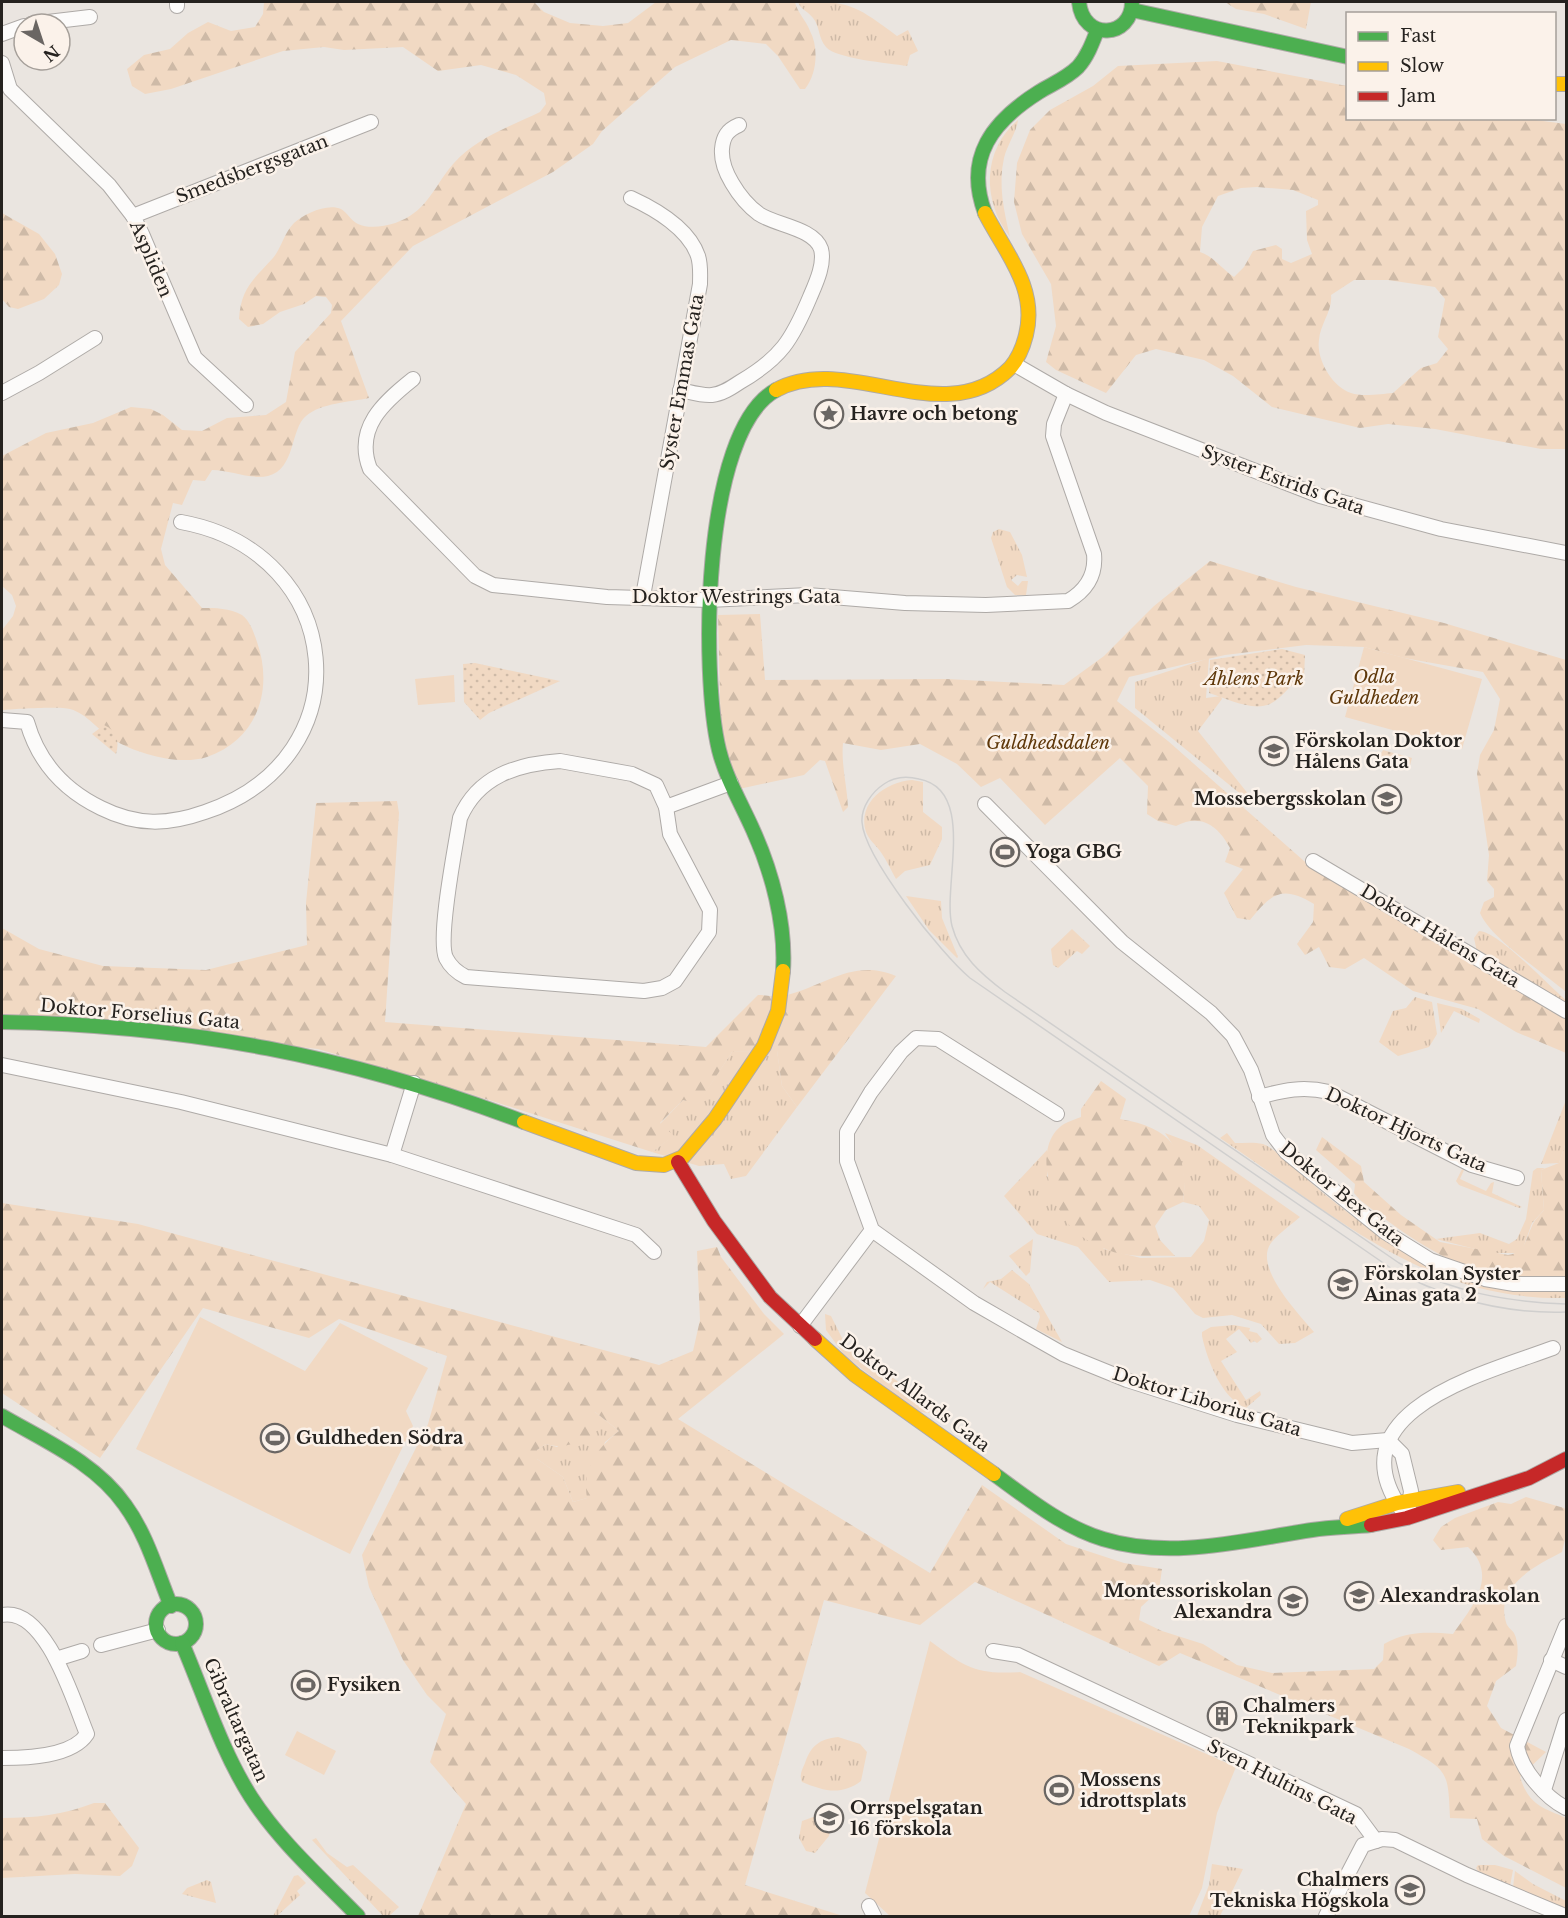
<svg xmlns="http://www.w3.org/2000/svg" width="1568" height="1918" font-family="'Libre Baskerville',serif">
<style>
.grass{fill:url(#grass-tufts)}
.forest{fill:url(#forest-firs);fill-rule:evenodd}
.park{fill:url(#park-dots)}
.garden{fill:#f1d9c3}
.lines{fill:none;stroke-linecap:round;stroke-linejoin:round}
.street-casing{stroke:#aeaaa7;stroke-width:16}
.fast-casing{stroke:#aeaaa7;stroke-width:16}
.slow-casing{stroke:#aeaaa7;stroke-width:16}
.jam-casing{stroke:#aeaaa7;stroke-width:16}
.street{stroke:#fcfbfa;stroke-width:14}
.fast{stroke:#4caf50;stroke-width:14}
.slow{stroke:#ffc107;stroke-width:14}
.jam{stroke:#c62828;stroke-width:14}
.tram{stroke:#d0cfce;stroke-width:1.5}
.labels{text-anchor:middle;stroke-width:5;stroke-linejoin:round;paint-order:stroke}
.street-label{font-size:18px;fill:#25221f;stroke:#fbf2ea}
.poi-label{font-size:18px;font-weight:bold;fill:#25221f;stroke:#fbf2ea;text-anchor:start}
.park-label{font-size:18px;font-style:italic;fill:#5f380a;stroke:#fbf2ea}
</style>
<defs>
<pattern id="grass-tufts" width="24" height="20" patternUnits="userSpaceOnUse" patternTransform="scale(1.5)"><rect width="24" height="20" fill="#f1d9c3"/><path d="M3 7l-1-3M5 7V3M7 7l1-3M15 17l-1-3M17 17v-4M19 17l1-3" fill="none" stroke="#cebaa7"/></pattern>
<pattern id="forest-firs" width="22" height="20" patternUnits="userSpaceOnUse" patternTransform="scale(1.5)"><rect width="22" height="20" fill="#f1d9c3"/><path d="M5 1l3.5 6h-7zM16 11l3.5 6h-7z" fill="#cebaa7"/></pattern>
<pattern id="park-dots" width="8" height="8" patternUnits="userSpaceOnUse" patternTransform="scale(1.5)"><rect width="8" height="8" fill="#f1d9c3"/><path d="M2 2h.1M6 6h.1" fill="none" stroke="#cebaa7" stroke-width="1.8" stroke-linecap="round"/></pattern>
</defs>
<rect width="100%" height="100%" fill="#eae5e0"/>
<g class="grass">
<path d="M798 2C850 1 855 5 897 36L908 30 918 51 910 55 907 66C889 63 836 59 826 47 818 38 820 26 813 18 808 11 801 10 798 2Z"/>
<path d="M1018 120C1017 131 1007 145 1004 158 998 185 1004 211 1010 237 982 201 982 150 1018 120Z"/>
<polygon points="999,529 1010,532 1022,555 1027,577 1017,575 1011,580 1018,586 1022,581 1028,581 1026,595 1015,595 1007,587 991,538 993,532"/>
<polygon points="1209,658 1206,698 1221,696 1222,699 1198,731 1253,800 1243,796 1135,708 1135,682"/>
<path d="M912 780 923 782V812L942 827V839L930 865 905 871 896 879C891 870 886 859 880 851 875 844 869 840 866 832 857 802 886 782 912 780Z"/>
<polygon points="906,896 941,901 942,918 958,957 957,958 929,930"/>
<polygon points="1072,929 1090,946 1082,954 1077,951 1058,968 1053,965 1051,949"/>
<path d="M1479 931C1498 931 1549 986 1566 1000V1007L1477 952 1474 938Z"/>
<polygon points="1415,997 1432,1002 1437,1034 1429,1047 1398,1056 1379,1042 1393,1011 1406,1008"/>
<polygon points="1437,1003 1462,1009 1480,1019 1479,1023 1454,1011 1441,1033"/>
<polygon points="777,1050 782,1086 797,1107 746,1176 731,1179 724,1164 699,1166 652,1152 673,1136 660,1124 683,1100 698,1103 732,1052"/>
<polygon points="1566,1100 1566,1142 1559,1163 1541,1164"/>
<path d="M1165 1133 1197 1145 1300 1217C1291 1225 1279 1233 1271 1243 1253 1267 1299 1314 1314 1332L1295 1343 1279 1344 1261 1324 1232 1315 1203 1318 1195 1314 1173 1288 1150 1280 1109 1282 1078 1247 1037 1234 1004 1196 1047 1150V1176L1104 1249 1141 1258 1191 1257 1204 1241 1209 1220 1199 1206 1183 1202C1187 1174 1181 1156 1165 1133Z"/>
<path d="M1227 1133 1235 1143C1244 1143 1255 1142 1263 1144 1274 1147 1312 1183 1323 1193 1398 1253 1466 1301 1566 1289V1298C1424 1301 1331 1212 1220 1138Z"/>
<polygon points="1537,1168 1545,1168 1541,1170 1544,1210 1532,1223 1523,1248 1517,1253 1491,1253 1436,1239 1480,1233 1509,1244 1517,1239 1526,1219 1533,1171"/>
<polygon points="1462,1169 1464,1170 1460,1179 1486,1191 1491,1183 1494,1182 1492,1193 1522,1207 1519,1208 1459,1185 1456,1181"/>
<polygon points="1033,1239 1030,1272 1026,1276 1009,1256"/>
<polygon points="1012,1270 1029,1284 1062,1342 1036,1329 1040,1317 1039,1313 990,1282 983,1289 987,1282 1001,1279"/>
<polygon points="825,1314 831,1316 845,1344 944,1414 918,1412 845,1356 826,1330"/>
<path d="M1234 1325 1250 1328 1249 1331 1257 1333 1262 1339 1257 1343 1254 1341 1251 1343 1239 1329 1226 1339 1237 1352 1221 1361 1246 1400 1260 1391 1261 1395 1246 1408C1222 1399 1207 1360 1202 1336V1332L1211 1327Z"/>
<polygon points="595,1412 619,1431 605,1442 587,1498 573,1502 563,1477 537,1459 537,1450 546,1444 557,1447"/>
<path d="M838 1737 860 1744 867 1752 861 1781C841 1796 824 1791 802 1782 799 1775 802 1770 805 1763 811 1746 819 1739 838 1737Z"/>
<polygon points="816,1816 825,1817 831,1825 829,1836 815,1853 806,1851 799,1838 802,1821"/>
<polygon points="316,1838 327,1853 347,1867 353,1865 399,1907 389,1916 383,1916 312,1840"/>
<polygon points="1212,1864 1243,1869 1220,1916 1197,1916 1209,1885"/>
<polygon points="1478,1865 1495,1865 1513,1870 1510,1886 1478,1871 1476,1868"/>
<polygon points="1515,1871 1533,1884 1566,1901 1566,1910 1513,1887"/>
<polygon points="298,1875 306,1883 297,1891 300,1895 277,1916 273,1916 294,1876"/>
<polygon points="207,1880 211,1882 216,1903 182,1894 187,1888"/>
</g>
<g class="forest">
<path d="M264 2H534L544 12 570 23 603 26 628 23 656 2H795C797 12 806 20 810 31 819 48 817 74 805 89H800L778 56 766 44 731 40 675 67 602 131 593 144 553 172 413 246 341 321 369 398C350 402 321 403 306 416 290 429 296 469 268 476 251 480 230 470 212 470L205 481 193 480 182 505 173 503 161 549 165 565 202 608C215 608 230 608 242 615 250 621 254 633 257 642 274 690 257 740 207 757 179 766 138 754 114 740 98 731 88 714 70 709 60 706 13 709 2 710V630L13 616 16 606 12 595 2 586V456L46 433 93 423 131 407 151 409 163 415 182 430 202 431 227 418 266 415 286 402 295 352 331 313 332 305 326 297 316 296 304 304 280 312 263 324 248 327 239 319C241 288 253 280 273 258 281 249 284 233 294 223 304 214 327 203 341 209 347 212 351 221 358 224 373 231 401 224 414 213 431 201 440 178 454 163 476 138 511 126 540 112L546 104 544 93 516 75 481 65 438 71 403 47 344 50 324 47 283 51 171 89 145 94 132 86 127 69 144 55 170 49 188 33 208 22 231 31 255 27 263 14Z"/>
<polygon points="1225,2 1311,2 1306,29 1264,14 1236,9"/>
<path d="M1217 61 1347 86 1348 118H1521L1566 124V449H1541L1435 429 1388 424 1360 428 1272 407 1233 376 1204 360 1156 349 1136 355 1106 393 1056 370 1046 362 1056 326 1051 284 1022 234 1014 202 1017 163 1030 130 1050 110 1093 86 1118 66ZM1257 187 1293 190 1318 200V205L1306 211 1307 240 1312 254 1291 263 1282 259V249L1276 245 1253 251 1244 267 1234 277C1222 269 1213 256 1200 252L1202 227 1218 196 1241 188ZM1354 280H1388L1435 287 1445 299 1438 337 1448 349 1437 363 1421 368 1393 393C1381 394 1362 397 1351 393 1332 387 1316 359 1319 340 1320 324 1333 310 1331 295Z"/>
<polygon points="2,213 39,234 55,254 62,274 59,285 44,299 18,309 9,307 2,299"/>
<path d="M1210 561 1296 587 1444 623 1566 660V992C1543 972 1491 939 1480 913L1484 902 1494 897V889L1487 881 1489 855 1477 774 1480 755 1494 730 1500 699 1483 672 1404 658 1364 647 1306 645 1225 655 1129 677 1117 701 1168 741 1304 861 1408 925 1551 1007 1566 1019V1053L1516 1032 1478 1009 1413 991 1364 958 1345 969 1329 967 1319 947 1305 955 1297 944 1313 922 1314 904C1282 885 1272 893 1250 920L1237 918 1224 893 1243 869 1225 862 1230 848C1218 825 1200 813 1176 826L1158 821 1147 814 1148 786 1120 758 1045 825 1000 778 981 787 957 764 920 744 881 750 843 743C841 765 847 785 848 807L843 812 825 761 820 760 804 775 739 789 721 738 718 615 760 614 765 680 947 679 1064 685 1104 656 1154 606Z"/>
<path d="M397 801 399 813 385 1022 706 1047 758 995C767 995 778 998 787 995 826 985 854 958 896 976L797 1107 782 1086 777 1051 732 1052 698 1104 683 1100 660 1123 674 1136 652 1152 467 1093 318 1049 2 1014V928L39 949 103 966 206 970 307 945 306 903 316 803Z"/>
<path d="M1101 1081 1126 1099 1120 1119C1170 1127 1190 1151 1183 1202L1166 1210 1155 1226 1160 1240 1175 1256C1151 1255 1126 1259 1103 1248 1094 1244 1078 1236 1072 1228 1051 1205 1031 1145 1064 1124 1069 1121 1076 1119 1081 1117V1109Z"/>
<path d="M1322 1137 1361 1166 1364 1182 1401 1215 1440 1242 1508 1255C1526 1252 1525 1240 1532 1226 1534 1220 1540 1215 1544 1210L1541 1170 1559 1163 1566 1142V1276C1551 1276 1535 1279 1520 1278 1460 1276 1405 1235 1360 1200L1354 1193 1355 1184 1316 1150Z"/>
<path d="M2 1203 138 1224 659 1365 693 1351 700 1320 697 1251 717 1247 721 1257 764 1314 784 1334 678 1419 930 1573 982 1485 1066 1544 1124 1563 1162 1569 1159 1590 1141 1607 1139 1620 1162 1631 1203 1644 1237 1665 1272 1673 1374 1669 1383 1660 1384 1644C1407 1631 1427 1632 1453 1634 1472 1607 1499 1576 1468 1547L1441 1550 1433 1540 1441 1527 1455 1518 1498 1502 1511 1504 1526 1497 1564 1508 1566 1510V1535L1562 1552C1535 1566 1495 1586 1506 1622 1507 1627 1511 1629 1514 1633 1519 1643 1518 1655 1516 1666L1496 1681 1487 1706 1501 1728 1546 1752 1520 1777C1529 1805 1541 1807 1566 1818V1888L1504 1856 1482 1839 1477 1819 1450 1818C1448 1773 1449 1771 1409 1749L1180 1653 1159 1666 975 1582 920 1625 824 1600 745 1885 843 1916H418L466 1804 430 1762 446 1714 427 1695 403 1660 369 1587 362 1555 428 1424 447 1356 339 1319 309 1338 203 1308 100 1458 2 1393ZM595 1412 619 1431C597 1448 582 1469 587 1498L573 1502 563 1477 537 1459V1450L546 1444C563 1449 575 1444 591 1436Z"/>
<path d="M94 1803H105L139 1848 132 1866 120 1876 75 1874 2 1878V1818C35 1818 63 1815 94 1803Z"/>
</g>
<g class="park">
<path d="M1282 649 1305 655 1304 677C1290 683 1283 698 1270 704 1252 712 1226 698 1209 693L1210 660Z"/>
<polygon points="475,663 560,681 489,713 480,720 464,702 463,664"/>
<path d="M104 725C116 730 120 741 116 754L92 734Z"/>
<polygon points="1383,750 1412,758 1409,769 1376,762"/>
</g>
<g class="garden">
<polygon points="1364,647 1482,679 1462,749 1345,717"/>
<polygon points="454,675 455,702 418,705 415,679"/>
<polygon points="200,1317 305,1371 340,1323 428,1368 406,1411 413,1426 350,1554 136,1449"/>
<path d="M930 1641C965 1667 975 1675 1020 1672L1236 1767 1217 1813 1202 1888 1189 1916H890L865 1893Z"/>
<polygon points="297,1731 336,1751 324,1775 285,1755"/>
</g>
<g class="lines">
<g class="street-casing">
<g id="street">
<polyline points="177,6 177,2"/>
<polyline points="31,24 90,17"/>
<polyline points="2,34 24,26"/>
<polyline points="2,63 10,89 109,185 133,216 142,234 195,358 246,405"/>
<path d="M631 198C655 209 689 229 698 256 701 265 700 275 700 284L643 596"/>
<polyline points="133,216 371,122"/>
<polyline points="1014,364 1066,394 1106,413 1320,496 1441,529 1566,553"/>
<path d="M413 379C384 402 354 428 370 469L475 576 493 585 607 597 709 600 808 595 905 603 986 605 1068 601C1087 590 1096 575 1094 554L1053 436 1054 424 1066 394"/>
<path d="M680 390C690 392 702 396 712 395 722 394 731 388 740 382 781 358 792 340 810 297 816 283 825 264 821 249 814 228 775 225 759 214 748 206 739 195 732 183 726 173 721 162 722 149 723 137 727 130 739 125"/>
<polyline points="2,393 39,373 95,338"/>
<path d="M2 720 27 722C38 761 64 790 101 808 137 826 168 825 205 812 367 758 346 552 181 522"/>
<path d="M560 761 632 774 656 785 666 807 670 834 710 910 709 932 675 981 662 988 644 991 466 977C458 973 450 966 446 958 437 938 456 844 460 818 478 776 517 764 560 761Z"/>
<polyline points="985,804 1122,942 1211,1013 1233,1036 1251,1070 1273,1135 1286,1152 1385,1232 1430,1260 1485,1279 1514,1284 1566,1284"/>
<polyline points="666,807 731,783"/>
<polyline points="1313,861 1566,1011"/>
<polyline points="2,1065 181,1102 392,1155 636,1235 654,1252"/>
<path d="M1259 1097C1284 1090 1303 1086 1329 1092L1472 1165 1517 1178"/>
<polyline points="1057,1114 938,1039 916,1038 901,1052 871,1092 847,1132 847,1161 872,1230 974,1303 1026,1333 1063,1354 1127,1380 1237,1415 1352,1443 1388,1440"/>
<polyline points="392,1155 414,1083"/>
<polyline points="800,1326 872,1230"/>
<polyline points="1388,1440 1402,1454 1411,1491 1409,1507"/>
<path d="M1401 1509C1333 1410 1489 1372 1553 1348"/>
<path d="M2 1615C46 1606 74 1703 87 1734 72 1757 26 1758 2 1758"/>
<path d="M1566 1626 1517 1746C1521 1770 1546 1798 1566 1808"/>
<polyline points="101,1645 158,1630"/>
<polyline points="993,1651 1018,1655 1356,1814 1376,1841"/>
<polyline points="56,1659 82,1651"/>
<polyline points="1551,1660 1566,1667"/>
<polyline points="1544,1790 1566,1720"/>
<polyline points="869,1906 874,1916"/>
<polyline points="1326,1916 1363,1845 1382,1839 1395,1840 1467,1875 1565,1916"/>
</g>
</g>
<g class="fast-casing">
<g id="fast">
<path d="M1079 2C1083 42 1132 38 1132 2"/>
<polyline points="1132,10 1348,57"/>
<path d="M985 213C964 157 993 121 1039 92 1052 84 1067 78 1078 67 1087 57 1092 44 1097 31"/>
<path d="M776 390C701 431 701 676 719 750 726 778 741 803 753 830 772 872 786 924 783 971"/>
<path d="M2 1022C189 1025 350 1056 524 1122"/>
<path d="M2 1416C45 1441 96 1463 125 1505 147 1535 157 1572 171 1606"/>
<path d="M994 1474C1027 1498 1063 1527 1103 1539 1171 1560 1244 1540 1312 1530 1331 1527 1352 1527 1371 1525"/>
<circle cx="176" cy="1624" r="20"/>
<path d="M182 1643C204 1694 221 1750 251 1797 280 1842 321 1878 358 1916"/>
</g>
</g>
<g class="slow-casing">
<g id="slow">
<polyline points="1554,84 1566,84"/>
<path d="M776 390C847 351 945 433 1010 368 1018 359 1023 347 1026 335 1038 288 1005 252 985 213"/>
<polyline points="524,1122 636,1163 664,1165 683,1157 715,1119 764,1046 778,1011 783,971"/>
<polyline points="815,1339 855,1375 994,1474"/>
<polyline points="1347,1519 1397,1503 1458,1492"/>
</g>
</g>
<g class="jam-casing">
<g id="jam">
<polyline points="678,1162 714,1221 770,1297 815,1339"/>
<polyline points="1371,1525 1407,1518 1529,1478 1566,1459"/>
</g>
</g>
<use href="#street" class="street"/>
<use href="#fast" class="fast"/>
<use href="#slow" class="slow"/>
<use href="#jam" class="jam"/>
<path class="tram" d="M1566 1304C1507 1302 1452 1292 1399 1263L1005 992C981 974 960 956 952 926 942 886 977 790 919 779 907 776 894 777 884 784 872 792 861 807 862 822 864 857 942 955 970 978L1395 1271C1448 1299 1507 1314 1566 1312"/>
</g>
<defs>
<g id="sight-ring" transform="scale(1.5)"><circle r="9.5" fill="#fbf2ea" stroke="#6a6663" stroke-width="1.5"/><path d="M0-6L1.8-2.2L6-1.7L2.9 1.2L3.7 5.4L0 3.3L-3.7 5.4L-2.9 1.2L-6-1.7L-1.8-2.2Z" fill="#6a6663"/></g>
<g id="school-ring" transform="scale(1.5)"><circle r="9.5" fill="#fbf2ea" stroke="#6a6663" stroke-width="1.5"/><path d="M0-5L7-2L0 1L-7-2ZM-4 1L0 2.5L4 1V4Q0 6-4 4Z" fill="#6a6663"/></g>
<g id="stadium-ring" transform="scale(1.5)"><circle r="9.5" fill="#fbf2ea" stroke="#6a6663" stroke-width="1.5"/><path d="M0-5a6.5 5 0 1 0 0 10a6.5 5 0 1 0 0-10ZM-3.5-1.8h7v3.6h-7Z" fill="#6a6663"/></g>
<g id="building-ring" transform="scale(1.5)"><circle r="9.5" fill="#fbf2ea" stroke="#6a6663" stroke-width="1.5"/><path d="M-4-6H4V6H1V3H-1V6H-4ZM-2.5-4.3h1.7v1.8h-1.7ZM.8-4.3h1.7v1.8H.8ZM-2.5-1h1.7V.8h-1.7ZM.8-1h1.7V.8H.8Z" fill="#6a6663"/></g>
<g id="university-ring" transform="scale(1.5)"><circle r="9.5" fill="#fbf2ea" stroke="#6a6663" stroke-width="1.5"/><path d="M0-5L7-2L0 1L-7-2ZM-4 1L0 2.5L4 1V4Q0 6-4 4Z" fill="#6a6663"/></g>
</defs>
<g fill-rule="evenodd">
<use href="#sight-ring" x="829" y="414"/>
<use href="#school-ring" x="1274" y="751"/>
<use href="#school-ring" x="1387" y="799"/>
<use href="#stadium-ring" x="1005" y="852"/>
<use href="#school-ring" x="1343" y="1284"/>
<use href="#stadium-ring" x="275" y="1438"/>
<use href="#school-ring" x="1359" y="1596"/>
<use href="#school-ring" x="1293" y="1601"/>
<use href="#stadium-ring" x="306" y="1685"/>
<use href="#building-ring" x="1222" y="1716"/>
<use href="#stadium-ring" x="1059" y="1790"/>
<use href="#school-ring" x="829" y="1818"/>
<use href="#university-ring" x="1410" y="1890"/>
</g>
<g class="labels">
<g class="street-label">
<text transform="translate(252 169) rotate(-21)" y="6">Smedsbergsgatan</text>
<text transform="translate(151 259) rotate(67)" y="6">Aspliden</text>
<text transform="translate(682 382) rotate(-80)" y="6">Syster Emmas Gata</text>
<text transform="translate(1283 480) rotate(20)" y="6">Syster Estrids Gata</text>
<text x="736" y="603">Doktor Westrings Gata</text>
<text transform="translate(1440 936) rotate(31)" y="6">Doktor Håléns Gata</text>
<text transform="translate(140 1014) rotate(5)" y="6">Doktor Forselius Gata</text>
<text transform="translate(1406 1130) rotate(25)" y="6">Doktor Hjorts Gata</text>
<text transform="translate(1342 1194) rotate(39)" y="6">Doktor Bex Gata</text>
<text transform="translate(915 1393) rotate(37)" y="6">Doktor Allards Gata</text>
<text transform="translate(1207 1402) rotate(17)" y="6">Doktor Liborius Gata</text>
<text transform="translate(236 1720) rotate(66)" y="6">Gibraltargatan</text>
<text transform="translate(1282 1782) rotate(27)" y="6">Sven Hultins Gata</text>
</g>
<g class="poi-label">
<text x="850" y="420">Havre och betong</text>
<text x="1295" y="747">Förskolan Doktor<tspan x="1295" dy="21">Hålens Gata</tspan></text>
<text x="1366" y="805" text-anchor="end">Mossebergsskolan</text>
<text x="1026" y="858">Yoga GBG</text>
<text x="1364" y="1280">Förskolan Syster<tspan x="1364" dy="21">Ainas gata 2</tspan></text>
<text x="296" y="1444">Guldheden Södra</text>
<text x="1272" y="1597" text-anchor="end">Montessoriskolan<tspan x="1272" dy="21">Alexandra</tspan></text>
<text x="1380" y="1602">Alexandraskolan</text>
<text x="327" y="1691">Fysiken</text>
<text x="1243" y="1712">Chalmers<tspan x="1243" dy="21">Teknikpark</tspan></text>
<text x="1080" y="1786">Mossens<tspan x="1080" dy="21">idrottsplats</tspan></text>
<text x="850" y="1814">Orrspelsgatan<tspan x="850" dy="21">16 förskola</tspan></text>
<text x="1389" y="1886" text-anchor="end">Chalmers<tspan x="1389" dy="21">Tekniska Högskola</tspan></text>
</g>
<g class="park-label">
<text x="1374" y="683">Odla<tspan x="1374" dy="21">Guldheden</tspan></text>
<text x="1254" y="685">Åhlens Park</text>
<text x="1048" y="749">Guldhedsdalen</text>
</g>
</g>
<rect width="1568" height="1918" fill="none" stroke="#25221f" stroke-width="6"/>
<rect x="1346" y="12" width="210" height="108" fill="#fbf2ea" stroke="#a59f99" stroke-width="1.5"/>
<rect x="1358" y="32" width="30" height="9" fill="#4caf50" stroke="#a59f99" stroke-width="1.5"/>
<text x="1400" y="42" font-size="18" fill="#25221f">Fast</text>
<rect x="1358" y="62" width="30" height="9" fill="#ffc107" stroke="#a59f99" stroke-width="1.5"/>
<text x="1400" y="72" font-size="18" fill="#25221f">Slow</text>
<rect x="1358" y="92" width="30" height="9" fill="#c62828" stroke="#a59f99" stroke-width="1.5"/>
<text x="1400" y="102" font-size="18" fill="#25221f">Jam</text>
<g transform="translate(42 42) rotate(141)"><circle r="28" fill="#fbf2ea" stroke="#a59f99" stroke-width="1.5"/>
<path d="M0-4.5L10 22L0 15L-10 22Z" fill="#6a6663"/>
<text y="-9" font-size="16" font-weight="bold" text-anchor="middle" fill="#25221f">N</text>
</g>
</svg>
